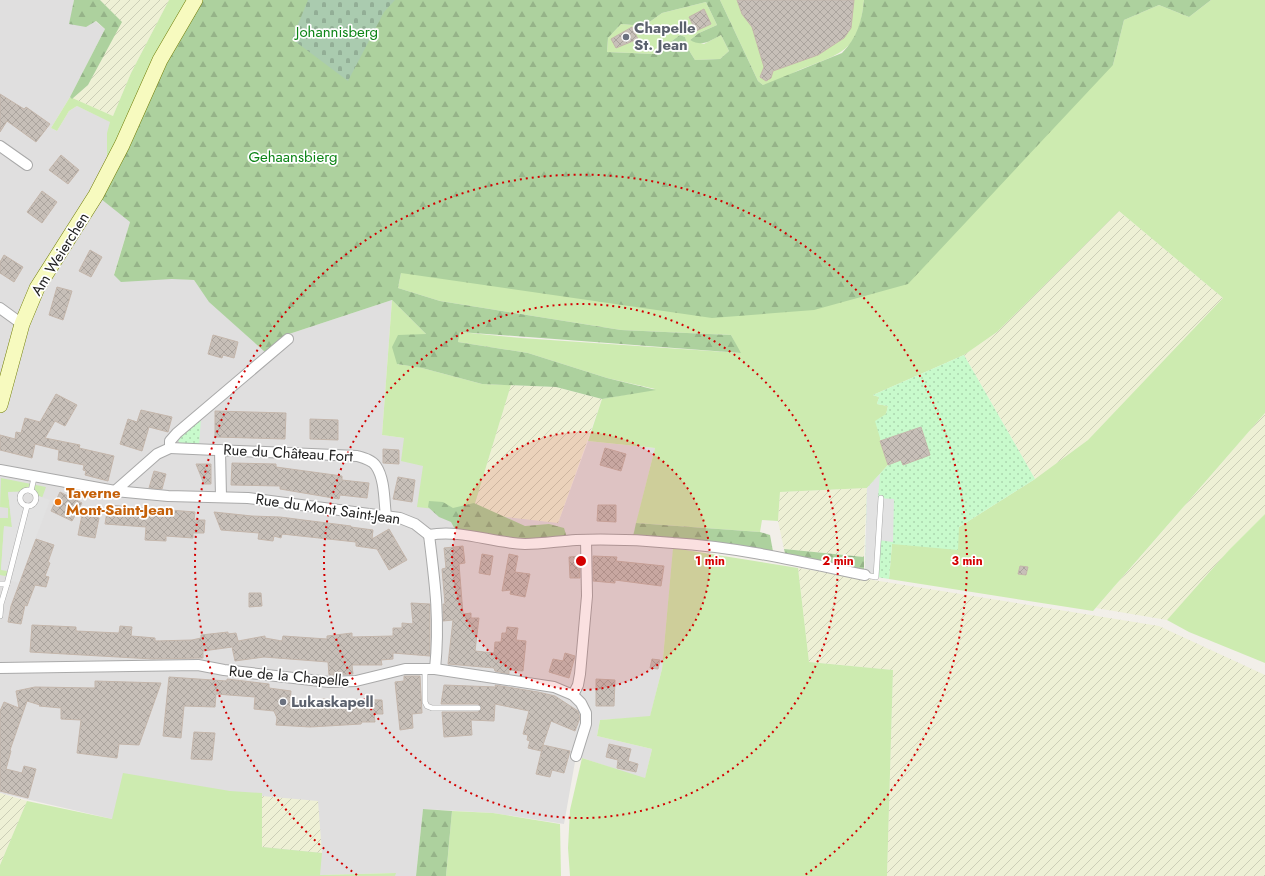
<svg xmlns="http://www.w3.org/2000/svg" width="1265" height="876" font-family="Jost,sans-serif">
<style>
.residential{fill:#e0dfdf}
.farmland{fill:url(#farmland-furrows)}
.grass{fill:#cdebb0}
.forest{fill:url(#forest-firs);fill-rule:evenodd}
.cemetery{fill:url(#cemetery-stones)}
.park{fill:url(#park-dots)}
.parking{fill:#e2e2e2}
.building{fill:url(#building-cross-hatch);stroke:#c4b6ab}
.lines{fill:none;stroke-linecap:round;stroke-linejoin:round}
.lane-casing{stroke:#a9a9a9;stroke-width:6}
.street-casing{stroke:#a9a9a9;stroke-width:12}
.secondary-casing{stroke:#707d05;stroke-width:16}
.lane{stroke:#fff;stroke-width:5}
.street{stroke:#fff;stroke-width:10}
.secondary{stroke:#f7fabf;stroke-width:15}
.ring{fill:none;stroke:#d40000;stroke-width:2;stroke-dasharray:2 4}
.worship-dot{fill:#6b7280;stroke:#fff;stroke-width:1.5}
.food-dot{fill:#e8710a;stroke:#fff;stroke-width:1.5}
.labels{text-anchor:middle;stroke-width:3.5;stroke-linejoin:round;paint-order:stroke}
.worship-label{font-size:15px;font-weight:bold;fill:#5b616d;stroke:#fff;text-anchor:start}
.park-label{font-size:15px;fill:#0c8416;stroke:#fff}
.street-label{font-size:15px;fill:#222;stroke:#fff}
.food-label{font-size:15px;font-weight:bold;fill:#c56008;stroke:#fff;text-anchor:start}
.centre{fill:#d40000;stroke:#fff;stroke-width:2}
.ring-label{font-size:12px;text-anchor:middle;font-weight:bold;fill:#d40000;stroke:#fff;stroke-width:3.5;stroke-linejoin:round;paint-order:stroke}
</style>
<defs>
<pattern id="farmland-furrows" width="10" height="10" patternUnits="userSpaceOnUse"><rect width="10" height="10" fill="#eef0d5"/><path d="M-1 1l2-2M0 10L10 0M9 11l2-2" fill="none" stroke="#ccceb7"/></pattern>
<pattern id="forest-firs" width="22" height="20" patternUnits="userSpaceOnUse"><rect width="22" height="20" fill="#add19e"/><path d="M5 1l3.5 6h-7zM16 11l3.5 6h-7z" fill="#95b388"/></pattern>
<pattern id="cemetery-stones" width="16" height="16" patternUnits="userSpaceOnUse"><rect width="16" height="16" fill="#aacbaf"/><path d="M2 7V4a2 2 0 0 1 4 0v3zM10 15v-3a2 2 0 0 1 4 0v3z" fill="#92ae96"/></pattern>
<pattern id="park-dots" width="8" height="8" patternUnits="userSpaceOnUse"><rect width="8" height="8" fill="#c8facc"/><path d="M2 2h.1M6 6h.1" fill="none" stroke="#acd6af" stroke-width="1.8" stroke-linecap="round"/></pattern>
<pattern id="building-cross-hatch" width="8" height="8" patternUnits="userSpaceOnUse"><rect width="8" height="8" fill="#c7bfb8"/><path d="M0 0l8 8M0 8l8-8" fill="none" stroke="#aba49e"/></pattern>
</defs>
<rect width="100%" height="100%" fill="#f2efe9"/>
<polygon class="residential" points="0,0 74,0 73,4 105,29 70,97 51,128 57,131 69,111 77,106 111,122 107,134 107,175 130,222 114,274 194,280 210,302 266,353 289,334 392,300 382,435 404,438 423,466 558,523 588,441 655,448 632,541 674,543 662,669 650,717 600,720 597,736 652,749 645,779 576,756 564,824 493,813 423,809 416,876 395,876 395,873 320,875 112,819 0,793"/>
<g class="farmland">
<polygon points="100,0 169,0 131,73 113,116 72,99 88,85 121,22"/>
<polygon points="1119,211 1223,298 1088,440 1035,479 964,355 997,332"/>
<polygon points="511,385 556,387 602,399 558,523 472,513"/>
<polygon points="1265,413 1265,514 1229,550 1167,620 1096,608"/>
<polygon points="867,488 864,557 784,549 778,521 780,492"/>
<polygon points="798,568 1159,626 1265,675 1265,876 887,876 893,670 809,662"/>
<polygon points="0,793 27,801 0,865"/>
<polygon points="262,796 318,801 322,853 262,847"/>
</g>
<g class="grass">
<polygon points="169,0 195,0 107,175 107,133 110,122 77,106 69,111 57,131 51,128 70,97 113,116 131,73"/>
<path d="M720 0H864C859 53 841 53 797 71 787 76 774 84 763 85L758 81Z"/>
<polygon points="1211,0 1265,0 1265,413 1093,611 889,579 892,544 959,527 1035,479 1088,440 1223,298 1119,211 997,332 964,355 873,395 879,397 877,404 888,406 880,441 888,465 867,488 780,492 778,521 762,520 760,532 636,523 655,448 588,441 602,399 655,389 607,378 528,353 458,342 460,332 521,338 740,353 731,335 621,330 440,301 398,288 401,273 1113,65 1124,20 1159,5 1189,17"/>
<polygon points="706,2 717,25 699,33 690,40 704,44 721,35 729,51 720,59 695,60 690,52 685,37 680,35 654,54 607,52 608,38 621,24 644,26 662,13"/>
<polygon points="392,300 426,334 397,364 422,368 482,384 511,385 472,513 417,507 423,466 401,461 404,438 382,435"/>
<polygon points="1,478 46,487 42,498 31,491 8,492 12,527 4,527 1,570 11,571 10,574 5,576 0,575 0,518 8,518 8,508 0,507"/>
<polygon points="1265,514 1265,663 1189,632 1167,620 1229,550"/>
<polygon points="673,548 798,568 809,662 893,670 887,876 570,876 568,848 570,810 582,758 645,778 652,749 597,736 600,720 650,716 662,669"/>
<polygon points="123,773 230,791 262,793 262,847 322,853 320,875 396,873 395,876 0,876 0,865 27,801 112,819"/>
<polygon points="452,811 493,813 560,824 561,876 446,876"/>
</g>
<g class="forest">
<polygon points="74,0 100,0 122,22 88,85 72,99 70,97 105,29 96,21 86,27 69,24"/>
<path d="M195 0H720L758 81 763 85 842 53C857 38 862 21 864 0H1211L1189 17 1159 5 1124 20 1113 65 908 284 814 310 712 318 401 273 398 288 440 301 621 330 731 335 741 353 460 332 458 342 528 353 607 378 656 390 602 399 556 387 482 384 422 368 397 364 392 347 398 335 426 334 392 300 289 334 266 353 209 302 194 280 172 279 121 282 114 275 130 222 96 195ZM706 2 717 25 699 33 690 40C702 47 710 41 721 35L729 51 720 59 695 60 690 52 685 37 680 35 654 54 607 52 608 38 621 24 644 26 662 13Z"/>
<polygon points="429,501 443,502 453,508 474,503 525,526 549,524 564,528 568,541 494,541 457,533 451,522 439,517 428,507"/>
<polygon points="636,523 760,532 770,535 774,557 632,541"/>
<polygon points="784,549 864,557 864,570 786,558"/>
<polygon points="423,809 452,811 446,876 416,876"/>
</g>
<polygon class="cemetery" points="308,0 395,0 384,12 348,81 292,39"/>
<g class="park">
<polygon points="964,355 1035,479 959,527 958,550 892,544 889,579 865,575 867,488 888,465 875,421 886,414 888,406 877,404 879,397 873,395"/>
<polygon points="201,418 199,446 179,444 178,438"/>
</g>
<g class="parking">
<polygon points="880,474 878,498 894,499 893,542 878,540 876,574 865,572 867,488"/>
<polygon points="8,492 24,492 21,500 22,503 29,506 35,502 36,495 50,500 19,583 9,580 10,571 1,570 4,526 12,527"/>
</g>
<g class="building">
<polygon points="737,0 854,0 851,28 844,38 818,55 773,71 771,78 766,81 760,77 764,67 752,27 742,14"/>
<polygon points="704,9 711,24 696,31 689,17"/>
<polygon points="632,27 638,39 616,48 611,39"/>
<polygon points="0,94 24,109 26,107 50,124 36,142 7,121 0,132"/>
<polygon points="61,155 79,170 68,184 49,170"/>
<polygon points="42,191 57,202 42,223 27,212"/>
<polygon points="90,250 102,257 91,277 79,271"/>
<polygon points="4,255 23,267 14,282 0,273 0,262"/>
<polygon points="57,287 72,291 63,320 49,315"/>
<polygon points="213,335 238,342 234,358 223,355 222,358 208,354"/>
<polygon points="56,394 77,405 65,426 55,421 45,438 80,445 79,448 114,456 108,481 85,475 86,471 83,470 84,465 58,460 59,450 35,444 32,458 0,450 0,435 15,439 16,432 21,433 25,418 40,422"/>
<polygon points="141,410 172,417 168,432 149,427 142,451 120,444 128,419 137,422"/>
<polygon points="215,411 286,413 285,439 215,437"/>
<polygon points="310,419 338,420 338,440 310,439"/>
<polygon points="921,427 930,455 903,465 901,460 888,465 880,441"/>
<polygon points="605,448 626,454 621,471 600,465"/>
<polygon points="383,449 399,450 399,464 383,463"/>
<polygon points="232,463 276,464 276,467 342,476 342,480 369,483 367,498 340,495 339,499 280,489 280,486 231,485"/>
<polygon points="196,464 211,464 211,484 204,484"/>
<polygon points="154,471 166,474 162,489 149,488"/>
<polygon points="398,477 415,480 412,502 393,499"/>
<polygon points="60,492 82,503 72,521 51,511"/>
<polygon points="108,505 195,512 194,520 205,520 204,533 193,533 193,538 166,536 166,541 145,540 146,527 105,524"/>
<polygon points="598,505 616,505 616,522 597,521"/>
<polygon points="214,512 252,516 280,517 351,526 351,527 373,530 372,539 389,529 407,560 389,570 377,549 356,546 356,542 282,534 281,538 274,536 273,541 258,539 259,533 221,530"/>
<polygon points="82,515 99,518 95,538 78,535"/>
<polygon points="36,539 54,545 48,562 50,563 45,576 49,577 46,587 35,585 27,606 25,605 21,624 8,622 11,606"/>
<polygon points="463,546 465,563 459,564 463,614 471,613 471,618 479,618 475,651 494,653 495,642 501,642 502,633 506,633 507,627 518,628 516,640 526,641 523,671 509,670 509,674 495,671 494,668 448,664 453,620 443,621 443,604 445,604 442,569 446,568 444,548"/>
<polygon points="482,554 493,556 490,575 479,573"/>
<polygon points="509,554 518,556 515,572 530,574 525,597 510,594 511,590 502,591"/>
<polygon points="580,556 580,578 570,578 569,557"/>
<polygon points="593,556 617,557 616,561 664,566 661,586 615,580 615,583 593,581"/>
<polygon points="1020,566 1028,567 1026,575 1018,574"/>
<polygon points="249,593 261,593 262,606 249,607"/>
<polygon points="411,603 430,604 430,656 393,653 393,659 381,660 382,665 352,665 353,674 329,675 328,662 264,657 235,661 232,647 203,651 203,658 153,659 30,652 32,625 76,627 76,631 119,633 120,626 132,627 131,636 155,638 155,641 192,640 201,638 201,635 228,632 228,634 236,633 238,641 265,636 265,638 282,641 283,636 327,639 327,636 352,633 352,637 393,636 393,628 402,628 402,623 413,624"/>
<polygon points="565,653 575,656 569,678 549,672 553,659 563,661"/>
<polygon points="652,659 660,660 658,669 650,668"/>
<polygon points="404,676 420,676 422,713 412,714 413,728 400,730 395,682 404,681"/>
<polygon points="169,677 227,681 227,679 269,684 269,688 291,691 290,702 320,704 319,699 382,700 383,714 374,714 375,722 362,722 361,724 310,727 276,725 277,718 274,711 254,709 255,697 216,694 215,707 184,706 181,738 163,736"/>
<polygon points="596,679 615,680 614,706 596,706"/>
<polygon points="95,681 161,683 139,745 119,744 117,758 77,753 81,720 61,719 61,708 39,706 40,705 27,701 10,750 11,751 6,769 22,773 24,766 36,769 28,798 0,791 0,711 4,702 19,708 16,691 35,687 95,688"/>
<polygon points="444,685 496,687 495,685 538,692 555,696 578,711 580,718 575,731 551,721 541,751 528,748 530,741 527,740 528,735 523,734 529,711 495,704 494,721 471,720 472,735 444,737 442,712 478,712 482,708 478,704 441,704"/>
<polygon points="194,732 215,733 212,760 191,759"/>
<polygon points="609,744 631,749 628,761 638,764 636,772 617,768 618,760 606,757"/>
<polygon points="543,745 570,751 564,773 552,770 550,777 536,774"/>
</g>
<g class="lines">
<g class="lane-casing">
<g id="lane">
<circle cx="28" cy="498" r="8"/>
<polyline points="31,491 34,478"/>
<polyline points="865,575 876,577 881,498"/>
<polyline points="0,584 7,584 27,506"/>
<polyline points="0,616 1,604 7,584"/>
<polyline points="425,668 425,702 427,706 432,708 478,708"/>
</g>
</g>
<g class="street-casing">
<g id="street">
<polyline points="0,146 27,165"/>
<polyline points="0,308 22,324"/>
<path d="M170 448 357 456C364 458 372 460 376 466 385 479 384 501 386 516"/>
<polyline points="220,450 221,497"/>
<polyline points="0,470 115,491 168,496 248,498 400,518 415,524 429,535"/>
<polyline points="115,491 157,454 170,448 170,441 177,433 288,339"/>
<path d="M429 535C461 529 492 543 525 544 542 544 559 541 576 540 608 539 641 540 673 543 738 547 802 562 865 575"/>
<path d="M429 535C435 583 440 620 435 669"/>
<polyline points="0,668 198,665 224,670 329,682 356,681 405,669 435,669 554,687 573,695 581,703 586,713 586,724 576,756"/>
<polyline points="573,695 578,685 580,674 587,596 586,540"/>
</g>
</g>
<g class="secondary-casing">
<polyline id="secondary" points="0,405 22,324 37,288 96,195 122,145 160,60 195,0"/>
</g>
<use href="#lane" class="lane"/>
<use href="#street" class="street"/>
<use href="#secondary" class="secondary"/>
</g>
<circle cx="581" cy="561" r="129" fill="#d40000" fill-opacity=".12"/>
<g class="ring">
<circle cx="581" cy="561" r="129"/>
<circle cx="581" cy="561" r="257"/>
<path d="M357 875A386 386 0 1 1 805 875"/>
</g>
<g class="worship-dot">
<circle cx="626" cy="37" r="4"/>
<circle cx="283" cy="702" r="4"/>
</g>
<circle class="food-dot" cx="58" cy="502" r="4"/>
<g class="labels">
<g class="worship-label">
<text x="634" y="33">Chapelle<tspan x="634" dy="17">St. Jean</tspan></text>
<text x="291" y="707">Lukaskapell</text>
</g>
<g class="park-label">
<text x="337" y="37">Johannisberg</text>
<text x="293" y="162">Gehaansbierg</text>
</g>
<g class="street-label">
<text transform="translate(60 254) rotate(-58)" y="5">Am Weierchen</text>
<text transform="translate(288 453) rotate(3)" y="5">Rue du Château Fort</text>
<text transform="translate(328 509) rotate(8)" y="5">Rue du Mont Saint-Jean</text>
<text transform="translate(289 676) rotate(5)" y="5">Rue de la Chapelle</text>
</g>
<g class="food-label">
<text x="66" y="498">Taverne<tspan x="66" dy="17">Mont-Saint-Jean</tspan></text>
</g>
</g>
<circle cx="581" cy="561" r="6" class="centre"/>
<g class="ring-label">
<text x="710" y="565">1 min</text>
<text x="838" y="565">2 min</text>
<text x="967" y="565">3 min</text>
</g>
</svg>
